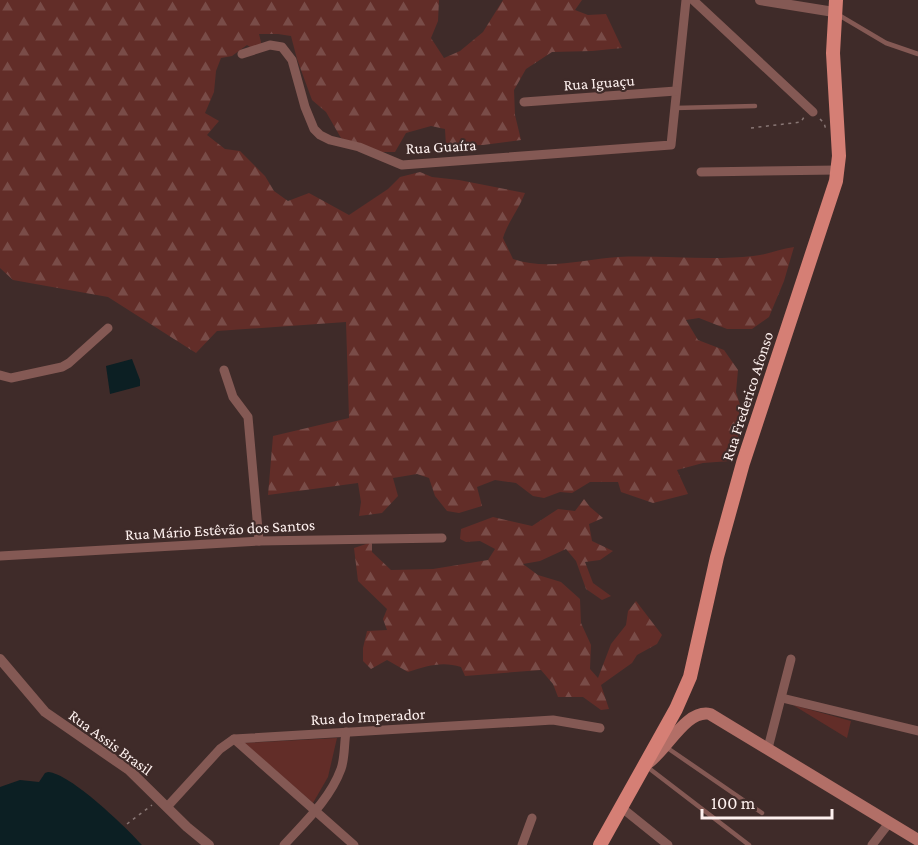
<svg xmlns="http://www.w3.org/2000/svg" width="918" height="845" font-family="'Crimson Pro',serif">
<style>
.green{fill:#622d28}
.forest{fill:url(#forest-firs)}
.water{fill:#0c1f23}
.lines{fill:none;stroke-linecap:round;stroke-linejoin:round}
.path{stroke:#897775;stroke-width:1.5;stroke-dasharray:3 4.5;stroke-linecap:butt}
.service{stroke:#845954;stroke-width:4.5}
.minor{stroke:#845954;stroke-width:9}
.tertiary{stroke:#845954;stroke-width:10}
.secondary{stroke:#b26f67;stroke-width:12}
.primary{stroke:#d57f75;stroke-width:14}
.labels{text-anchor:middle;stroke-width:4.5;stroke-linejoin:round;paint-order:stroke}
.street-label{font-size:16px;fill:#fdf0ee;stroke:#3f2b29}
</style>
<defs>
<pattern id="forest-firs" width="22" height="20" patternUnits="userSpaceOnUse" patternTransform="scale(1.5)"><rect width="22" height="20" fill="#622d28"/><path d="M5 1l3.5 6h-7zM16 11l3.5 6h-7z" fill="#794c48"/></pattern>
</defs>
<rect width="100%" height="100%" fill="#3f2b29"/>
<g class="green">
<polygon points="793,705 851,721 847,738"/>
<polygon points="337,738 328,777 313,803 244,743"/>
</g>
<g class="forest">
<path d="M0 0H439L438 21 431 38 444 58 460 51 483 32 503 0H582L575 10 588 15 606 14 622 48 592 51 552 52 526 69 514 90 515 115 521 140 483 145 446 146 445 129 431 126 406 133 395 152H377L341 138 326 112 312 100 297 59 291 36 278 34H259L262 46 253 49 247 45 232 56 221 58 216 71 214 92 205 113 219 121 207 135 225 149 240 151 265 176 274 191 288 201 309 193 349 215 388 189 400 177 420 172 432 177 459 180 525 193C519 209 508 222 503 238L513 259C548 271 583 259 618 257 663 255 709 261 753 256 766 255 780 249 794 247L784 281 769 317 752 329H727L699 318 686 320 698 340 724 350 738 370 736 392 741 408 738 442 730 461 703 463 677 470 688 494 653 503 621 492 618 482H590L572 493 560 492 544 498 533 496 516 483 495 480 477 487 482 506 459 513 447 511 435 496 429 478 417 474 393 478 398 496 382 513 359 516 361 502 358 483 268 495 273 436 349 418 346 322 217 331 196 353 108 297 13 280 0 268Z"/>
<path d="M584 499 590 507 603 518 589 524 592 541 613 551 600 560 585 562 593 583 611 596 602 600 586 589 576 561 566 549 540 561 523 564 538 575 561 582 580 599 581 623 591 645 590 669 598 678 611 644 626 625 628 611 636 601 662 635 657 644 637 655 632 663 601 685 609 709 601 710 583 697H558L553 684 541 670 465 676 461 667C442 661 427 666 408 672L387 660 371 669 363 661V648L367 631 387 630 383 619 387 609 358 581 354 548 372 542V552L391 570 433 569 488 560 495 549 480 541 466 542 460 539 461 529 493 517 532 526 558 509 575 511Z"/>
</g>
<g class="water">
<polygon points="132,359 140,380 140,386 110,394 106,366"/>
<path d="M48 772C70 773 127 828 142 845H0V787L20 780 39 782 45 773Z"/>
</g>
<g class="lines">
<g class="path">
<polyline points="820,119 824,123 826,130"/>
<polyline points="751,128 801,122 804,117"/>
<polyline points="127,824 152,805"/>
</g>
<g class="service">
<polyline points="837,14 886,43 918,54"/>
<polyline points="675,108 755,106"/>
<polyline points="666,747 762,813"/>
<polyline points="646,766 749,845"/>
</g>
<g class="minor">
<polyline points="693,0 813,112"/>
<polyline points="242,54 270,45 282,47 292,60 305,107 314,129 320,135 330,140 359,147 402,165 671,145 686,0"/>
<polyline points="524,102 676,91"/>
<polyline points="701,172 838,170"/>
<polyline points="224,370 233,397 248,417 259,541"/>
<polyline points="0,375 11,378 62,367 69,363 108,328"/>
<polyline points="0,556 259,541 442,538"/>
<polyline points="782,698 918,731"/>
<polyline points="234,739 354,845"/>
<polyline points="768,748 791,659"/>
<polyline points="167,807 220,749 234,739 553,720 600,728"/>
<polyline points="622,808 668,845"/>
<path d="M284 845C305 822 330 799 341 769 345 758 344 744 346 732"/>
<polyline points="522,845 532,818"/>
<polyline points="872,845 889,823"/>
</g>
<g class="tertiary">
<polyline points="760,0 834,12"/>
<polyline points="0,659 45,712 129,770 187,827 209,845"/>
</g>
<path class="secondary" d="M648 763C667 750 686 709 710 714L918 840"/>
<polyline class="primary" points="600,845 676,709 690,677 717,557 743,463 836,181 839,156 833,53 836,0"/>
</g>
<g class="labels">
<g class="street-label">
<text transform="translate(599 82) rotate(-4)" y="6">Rua Iguaçu</text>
<text transform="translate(441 146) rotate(-3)" y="6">Rua Guaíra</text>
<text transform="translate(747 396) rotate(-72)" y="6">Rua Frederico Afonso</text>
<text transform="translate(220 529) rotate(-3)" y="6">Rua Mário Estêvão dos Santos</text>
<text transform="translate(368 716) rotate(-3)" y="6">Rua do Imperador</text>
<text transform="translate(111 742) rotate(36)" y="6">Rua Assis Brasil</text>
</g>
</g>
<path d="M702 809v9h130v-9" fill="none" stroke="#fdf0ee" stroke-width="3"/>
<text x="711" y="809" font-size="18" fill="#fdf0ee" stroke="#3f2b29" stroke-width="4.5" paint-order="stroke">100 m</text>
</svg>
